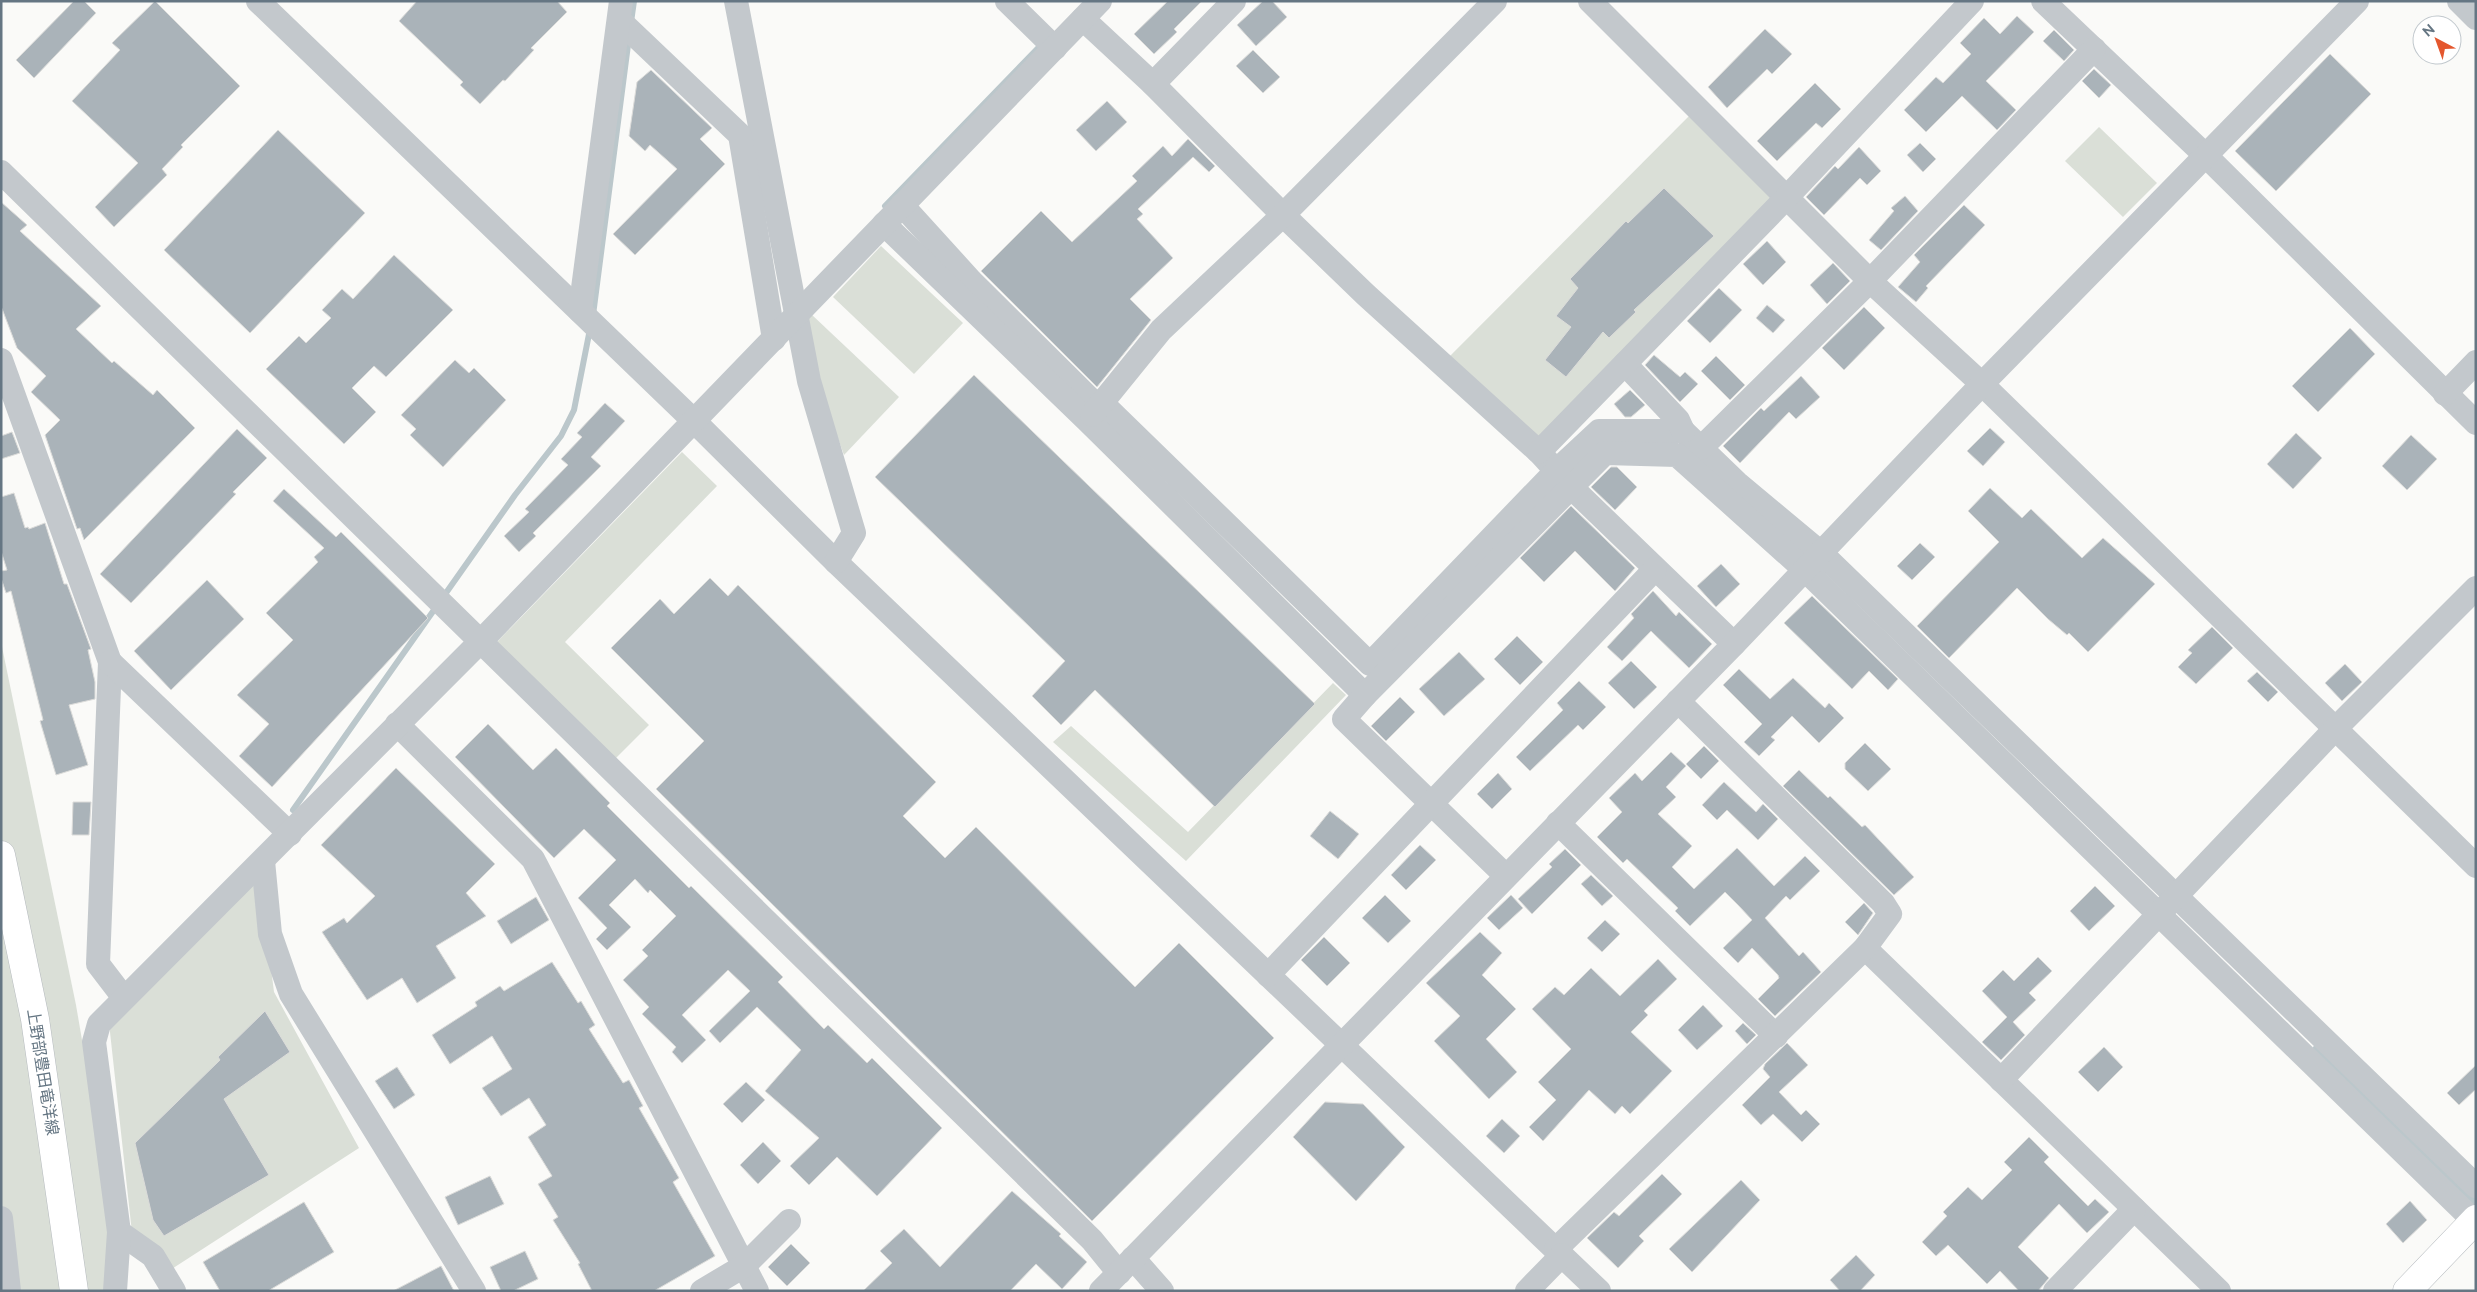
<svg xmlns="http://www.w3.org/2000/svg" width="2477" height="1292" viewBox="0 0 2477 1292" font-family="Raleway,'Noto Sans JP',sans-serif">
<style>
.green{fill:#dadfd7}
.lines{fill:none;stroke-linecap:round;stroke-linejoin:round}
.stream{stroke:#bbc7cb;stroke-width:6}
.building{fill:#aab3b9;stroke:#dcdcda}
.major-casing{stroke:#b5babe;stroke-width:29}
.minor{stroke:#c3c8cc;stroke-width:24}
.major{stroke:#fff;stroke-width:28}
.labels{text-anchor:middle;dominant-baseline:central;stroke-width:5;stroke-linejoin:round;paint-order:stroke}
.street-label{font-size:16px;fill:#657683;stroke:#fff}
</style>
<rect width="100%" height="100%" fill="#fafaf8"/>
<g class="green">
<polygon points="1697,108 1781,191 1539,452 1442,364"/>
<polygon points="2099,127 2157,183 2123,217 2065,161"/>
<polygon points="881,246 963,323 914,374 833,297"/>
<polygon points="811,314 899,397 844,455 798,328"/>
<polygon points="682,452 717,486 565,642 649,725 615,759 496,643"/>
<polygon points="1,642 76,1005 125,1291 1,1291"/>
<polygon points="1333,683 1346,695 1186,861 1053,742 1071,726 1188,832"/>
<polygon points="258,866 274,992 359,1148 164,1274 133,1242 109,1023"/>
</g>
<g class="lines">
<g class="stream">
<polyline points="631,22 634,1"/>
<polyline points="890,211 885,206 1041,45 1037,42"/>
<polyline points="593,315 629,37"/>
<polyline points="293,810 515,495 561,436 574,410 590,329"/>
<polyline points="2316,1048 2476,1203"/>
</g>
</g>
<g class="building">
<polygon points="74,1 84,1 96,13 34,78 16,60"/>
<polygon points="155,1 240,86 181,145 183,147 162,169 167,175 114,227 95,207 138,163 72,101 120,50 112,43"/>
<polygon points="417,1 557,1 567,12 531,48 534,50 505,81 503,80 480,104 460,85 463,82 399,21"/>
<polygon points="1168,1 1202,1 1174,29 1177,32 1154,54 1134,34"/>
<polygon points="1263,1 1272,1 1287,17 1256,46 1237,25"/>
<polygon points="2017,16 2034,32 1986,81 2016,110 1997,130 1962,96 1926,132 1904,110 1936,77 1943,83 1971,54 1960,43 1984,18 2000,34"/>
<polygon points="1765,29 1792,54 1772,74 1767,69 1727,108 1708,87"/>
<polygon points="2054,30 2074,50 2064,61 2043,41"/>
<polygon points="1253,50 1280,77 1263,93 1236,66"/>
<polygon points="2330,54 2371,94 2276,191 2235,151"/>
<polygon points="2094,69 2111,85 2099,98 2082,81"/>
<polygon points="651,70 712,128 700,139 725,164 635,255 613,234 677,169 650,145 645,151 629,136 637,82"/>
<polygon points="1815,83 1841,109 1822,128 1816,123 1777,161 1757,141"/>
<polygon points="1107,101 1127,122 1096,151 1076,130"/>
<polygon points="278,130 365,213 250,333 164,250"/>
<polygon points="1188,139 1215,166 1209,172 1193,157 1138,209 1143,214 1137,219 1173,258 1130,299 1151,320 1097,387 981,271 1041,211 1072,242 1137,181 1132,176 1163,146 1172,156"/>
<polygon points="1920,143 1936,159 1923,172 1907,155"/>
<polygon points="1859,147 1881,171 1867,185 1860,178 1824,215 1806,197 1835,166 1838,169"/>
<polygon points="1664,188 1714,236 1634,310 1636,312 1609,338 1603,332 1566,377 1545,360 1571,327 1556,316 1578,288 1570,279 1626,221 1628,223"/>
<polygon points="1905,196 1918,211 1881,250 1869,240 1894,211 1891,208"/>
<polygon points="1,202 27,225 20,231 101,306 76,329 112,363 114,361 153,395 157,390 195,428 84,540 80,528 77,529 45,435 60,420 31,392 46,376 17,348 1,306"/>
<polygon points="1964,205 1985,225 1926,286 1928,288 1916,302 1898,287 1920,262 1914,255"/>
<polygon points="1767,241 1786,262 1763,285 1743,264"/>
<polygon points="394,255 453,310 386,377 374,366 352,388 376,412 344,444 266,369 299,336 306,343 331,318 322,310 342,289 353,299"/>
<polygon points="1833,263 1850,281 1827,304 1810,285"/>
<polygon points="1719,288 1742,310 1710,343 1687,321"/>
<polygon points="1767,305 1785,320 1773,333 1756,318"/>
<polygon points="1864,307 1885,328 1844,370 1822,348"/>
<polygon points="2350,328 2375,354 2318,412 2292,386"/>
<polygon points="1654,355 1680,377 1685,372 1698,384 1680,402 1645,365"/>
<polygon points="1716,356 1745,385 1730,400 1701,371"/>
<polygon points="455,360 469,373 474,368 506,400 443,467 410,435 416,429 401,415"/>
<polygon points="974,375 1315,704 1215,807 1095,690 1061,725 1032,696 1065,661 875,477"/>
<polygon points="1801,376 1820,397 1796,419 1789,412 1740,463 1723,446 1761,408 1764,411"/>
<polygon points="1630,390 1645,405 1631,417 1625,417 1614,404"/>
<polygon points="605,403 625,421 591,457 601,466 533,533 536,536 519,552 504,536 529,512 525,509 568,465 561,459 582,437 577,433"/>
<polygon points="1990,428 2005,442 1983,466 1967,451"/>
<polygon points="237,429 267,458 233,492 236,494 131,603 100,574"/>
<polygon points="12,432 20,453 1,459 1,436"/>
<polygon points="2296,433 2322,458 2293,489 2267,464"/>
<polygon points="2411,435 2437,459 2407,490 2382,466"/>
<polygon points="1611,467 1617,467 1637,487 1615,510 1591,487"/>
<polygon points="1990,488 2022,518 2031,509 2082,558 2103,538 2155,584 2088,652 2069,633 2067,635 2048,619 2017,588 1949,658 1917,626 1999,542 1968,511"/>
<polygon points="284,489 336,537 341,532 428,618 272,787 239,756 269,724 237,695 293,640 266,613 318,562 314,557 324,548 273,501"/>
<polygon points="14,493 25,528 28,527 29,529 45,523 64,584 67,584 91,649 88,650 95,682 95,699 69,705 88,765 56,775 40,721 43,720 11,591 6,593 1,578 1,571 7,570 1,551 1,497"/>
<polygon points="1571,506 1635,568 1615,591 1575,551 1544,582 1520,558"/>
<polygon points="1920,543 1935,557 1912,580 1897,566"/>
<polygon points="1721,564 1740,584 1716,607 1697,586"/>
<polygon points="710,578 728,596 738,585 936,782 903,816 945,858 976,827 1135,987 1179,943 1274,1038 1092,1221 656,789 704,741 611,648 660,599 674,614"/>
<polygon points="207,580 244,619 171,690 134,651"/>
<polygon points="1653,591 1676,616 1679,612 1712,644 1689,668 1651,631 1622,661 1607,647 1634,618 1631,614"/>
<polygon points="1812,596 1898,679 1888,690 1869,671 1852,689 1784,623"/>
<polygon points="2212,627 2233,648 2196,684 2178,667 2192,653 2188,650"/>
<polygon points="1517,636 1543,662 1520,685 1494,659"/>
<polygon points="1459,652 1485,679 1444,716 1419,689"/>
<polygon points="1631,661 1657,687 1634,709 1608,683"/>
<polygon points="2345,664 2362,682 2342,701 2325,683"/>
<polygon points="1739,669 1770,699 1793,678 1825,708 1829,703 1844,718 1819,743 1792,716 1771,737 1775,740 1759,756 1744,742 1762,724 1723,685"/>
<polygon points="2257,672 2278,692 2268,702 2247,681"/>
<polygon points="1579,681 1606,707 1583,730 1578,725 1530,771 1516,757 1563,710 1557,703"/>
<polygon points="1400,697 1415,712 1386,741 1371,726"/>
<polygon points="488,724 533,770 556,748 610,803 607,806 689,888 691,886 783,977 778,982 824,1029 828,1025 867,1063 872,1058 942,1128 877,1196 837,1157 809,1185 790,1166 819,1138 765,1091 801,1050 757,1007 720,1043 709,1031 750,991 728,970 682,1015 706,1040 682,1063 672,1052 676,1047 642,1014 649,1007 623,980 648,956 642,950 676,916 650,890 648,893 635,879 609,905 631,927 607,950 596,939 607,928 578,898 616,860 584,829 554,858 455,757"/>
<polygon points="1865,743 1891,769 1868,791 1845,769 1845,763"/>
<polygon points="1704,746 1719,761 1701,779 1686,764"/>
<polygon points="1671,752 1686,766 1666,787 1676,797 1658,814 1692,846 1672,867 1694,889 1737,848 1774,886 1805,856 1820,871 1790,900 1786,896 1765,918 1799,956 1803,952 1821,972 1775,1016 1758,999 1779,978 1778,975 1752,948 1738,963 1723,948 1752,920 1739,906 1725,892 1690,926 1675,911 1678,908 1627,859 1623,863 1597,837 1622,812 1609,798 1635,773 1642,781"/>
<polygon points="396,768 495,864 466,893 486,916 436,946 456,978 417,1003 402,978 367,1000 322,932 344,918 347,923 375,896 321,845"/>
<polygon points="1799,770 1828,798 1830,796 1862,827 1865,825 1914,877 1894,895 1783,786"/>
<polygon points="1498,773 1512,789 1492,809 1477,794"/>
<polygon points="1724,782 1756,812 1763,804 1778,819 1758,840 1727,810 1717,820 1702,805"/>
<polygon points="73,802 91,802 89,835 72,835"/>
<polygon points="1330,811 1359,834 1338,859 1310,836"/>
<polygon points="1420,845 1436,860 1406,890 1391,875"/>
<polygon points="1565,849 1581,865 1532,914 1518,899 1552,867 1549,864"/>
<polygon points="1591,875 1613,896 1602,906 1581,884"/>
<polygon points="2095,886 2115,906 2089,931 2070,911"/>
<polygon points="1385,895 1411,921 1388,943 1362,918"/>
<polygon points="1511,895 1523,908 1499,930 1487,918"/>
<polygon points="536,897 549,920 511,944 497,921"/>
<polygon points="1864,903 1873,913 1858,935 1845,922"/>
<polygon points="1605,920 1620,934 1602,952 1587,938"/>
<polygon points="1480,932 1502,953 1482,975 1516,1009 1486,1039 1517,1072 1489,1099 1434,1041 1460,1016 1426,983"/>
<polygon points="1324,937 1350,963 1327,986 1301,960"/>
<polygon points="2038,957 2052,971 2029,993 2036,1000 2013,1022 2025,1035 2001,1060 1982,1042 2007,1017 1982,991 2003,970 2014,981"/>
<polygon points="1658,959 1677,979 1644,1011 1648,1015 1631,1032 1672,1071 1630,1114 1622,1106 1615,1114 1589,1090 1543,1141 1529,1127 1556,1100 1538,1082 1571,1049 1532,1009 1555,987 1564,995 1591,968 1620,996"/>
<polygon points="552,962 578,1003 581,1001 595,1025 589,1029 623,1083 629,1080 643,1106 639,1108 679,1178 673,1182 715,1256 654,1291 592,1291 578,1264 580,1263 553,1220 558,1217 538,1184 552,1176 528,1137 546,1125 529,1098 501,1116 482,1088 512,1069 492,1036 450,1064 432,1035 477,1006 475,1002 500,986 504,991"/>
<polygon points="1703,1005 1723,1026 1697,1050 1678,1030"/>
<polygon points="265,1011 290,1052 224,1099 269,1175 164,1236 153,1220 135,1143 220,1060 218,1057"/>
<polygon points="1743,1023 1756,1035 1747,1044 1735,1031"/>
<polygon points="1787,1043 1808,1065 1779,1092 1801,1115 1806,1110 1820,1124 1802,1142 1773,1114 1761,1125 1742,1105 1770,1077 1763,1069 1765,1064"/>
<polygon points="2104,1047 2123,1067 2098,1092 2078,1072"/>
<polygon points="2476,1065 2476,1089 2459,1105 2447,1093"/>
<polygon points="397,1067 415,1095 394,1109 375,1081"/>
<polygon points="746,1082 765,1100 742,1123 723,1104"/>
<polygon points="1325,1102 1363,1104 1405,1147 1356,1201 1293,1137"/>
<polygon points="1502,1119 1520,1136 1504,1153 1486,1136"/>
<polygon points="2029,1137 2049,1157 2044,1162 2088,1206 2095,1199 2109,1212 2087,1233 2059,1204 2018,1247 2049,1278 2038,1291 2019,1291 2000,1271 1987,1284 1948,1245 1936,1256 1922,1242 1947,1216 1943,1212 1968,1187 1982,1200 2012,1170 2004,1162"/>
<polygon points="763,1142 781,1161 758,1184 740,1165"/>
<polygon points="1662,1174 1682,1194 1639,1236 1644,1241 1618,1268 1587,1238 1614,1212 1619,1216"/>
<polygon points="490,1176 504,1204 458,1225 445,1197"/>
<polygon points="1741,1180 1760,1200 1692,1272 1669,1249"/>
<polygon points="1012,1191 1061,1234 1059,1236 1087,1262 1062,1289 1036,1264 1010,1291 863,1291 892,1263 880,1251 904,1229 940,1267"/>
<polygon points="2410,1201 2427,1220 2403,1243 2386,1224"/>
<polygon points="304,1202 334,1252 268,1291 220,1291 203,1262"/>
<polygon points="791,1244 810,1263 787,1286 768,1267"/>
<polygon points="525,1251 538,1279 513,1291 501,1291 490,1267"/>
<polygon points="1856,1255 1875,1275 1860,1291 1840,1291 1830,1280"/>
<polygon points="441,1266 454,1291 393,1291"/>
</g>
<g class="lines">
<g class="major-casing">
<g id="major">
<polyline points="1,855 35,1019 74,1291"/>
<polyline points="2407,1291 2476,1219"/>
</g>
</g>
<g class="minor">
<polyline points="258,1 693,420 836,562 1599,1291"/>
<polyline points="736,1 809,381 854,533 836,562"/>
<polyline points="1007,1 1055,48"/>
<polyline points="1590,1 1870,281 1982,384 2476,866"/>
<polyline points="2043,1 2205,155 2476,423"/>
<polyline points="2459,1 2476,18"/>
<polyline points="1083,19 1153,84 1283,215 1366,295 1539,452 1571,487 1734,644"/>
<polyline points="619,20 740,135 774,339"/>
<polyline points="1153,84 1234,1"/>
<polyline points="1,172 1092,1240 1119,1273"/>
<polyline points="902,205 971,281 1091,400 1102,403 1370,664 1556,471 1599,431 1683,431 1737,483 1821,553 2476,1186"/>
<polyline points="884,224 1087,420 1365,695"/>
<polyline points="580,311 621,1"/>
<polyline points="1,360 110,662 98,964 124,998"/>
<polyline points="1625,364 1678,420 1683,431"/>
<polyline points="2445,394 2476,362"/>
<polyline points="1092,415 1161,330 1283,215 1495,1"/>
<polyline points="1701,448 1870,281 2094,49"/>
<polyline points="1539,452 1787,197 1972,1"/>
<polyline points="110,662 290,834"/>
<polyline points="397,724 533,859 757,1291"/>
<polyline points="1558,823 1776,1036"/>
<polyline points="263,861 270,934 291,994 474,1291"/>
<polyline points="1506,876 1344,719 1365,695 1605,453 1677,455 1805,570 2474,1221"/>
<polyline points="1865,948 2219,1291"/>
<polyline points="1268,975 1655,569"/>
<polyline points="2001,1080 2335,729 2476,588"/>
<polyline points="1,1218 9,1291"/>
<polyline points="119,1232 153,1256 174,1291"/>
<polyline points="1556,1249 1865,948 1890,914 1883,903 1678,701"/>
<polyline points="1133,1258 1162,1291"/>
<polyline points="115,1291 119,1232 94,1042 99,1024 480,642 1100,1"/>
<polyline points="702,1291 744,1266 789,1221"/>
<polyline points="1101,1291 1734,644 1982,384 2357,1"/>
<polyline points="1527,1291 1562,1255"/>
<polyline points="2055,1291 2134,1209"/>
</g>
<use href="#major" class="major"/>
</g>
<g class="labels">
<g class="street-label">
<text transform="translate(43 1072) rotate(81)">上野部豊田竜洋線</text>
</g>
</g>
<rect width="2477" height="1292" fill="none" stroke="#657683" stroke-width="5"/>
<g transform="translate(2437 40) rotate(319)"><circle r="24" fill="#ffffff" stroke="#c1c8cd"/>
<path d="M0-4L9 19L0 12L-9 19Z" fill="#e4572e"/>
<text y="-8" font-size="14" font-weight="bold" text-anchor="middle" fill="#657683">N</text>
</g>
</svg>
